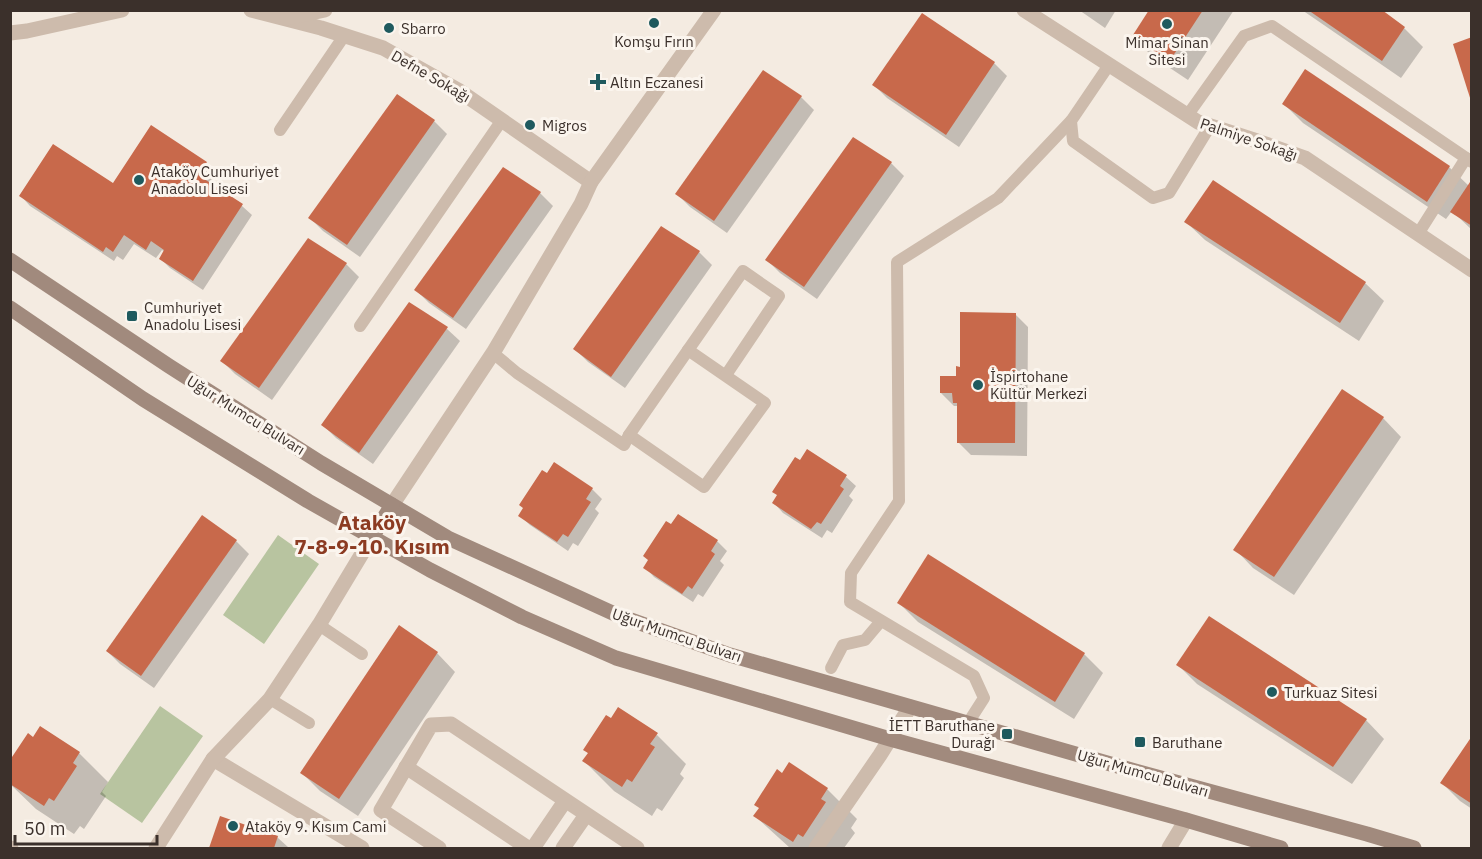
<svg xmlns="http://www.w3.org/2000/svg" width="1482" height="859" viewBox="0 0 1482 859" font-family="'IBM Plex Sans',sans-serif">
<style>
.green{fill:#b8c4a0}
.shadow{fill:#0003}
.building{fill:#c8694b}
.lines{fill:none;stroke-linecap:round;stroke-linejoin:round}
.lane{stroke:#cdbbac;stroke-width:12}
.street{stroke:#cdbbac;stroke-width:15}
.secondary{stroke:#a18a7d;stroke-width:15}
.poi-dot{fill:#1f5a5e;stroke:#fbf5ee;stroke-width:2}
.labels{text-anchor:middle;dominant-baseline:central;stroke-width:6;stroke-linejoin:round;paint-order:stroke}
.poi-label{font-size:15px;fill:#3b302b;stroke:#fbf5ee;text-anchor:start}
.street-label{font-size:15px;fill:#3b302b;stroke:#fbf5ee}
.district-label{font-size:21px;font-weight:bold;fill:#8c3b22;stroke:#fbf5ee}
</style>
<rect width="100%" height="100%" fill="#f4ebe1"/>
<g class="green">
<polygon points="278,535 319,564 264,644 223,615"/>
<polygon points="160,706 203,736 142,823 100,794"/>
</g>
<g class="shadow">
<polygon points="1079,10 1116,10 1105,28"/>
<polygon points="1151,10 1234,10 1188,80 1152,56 1133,37"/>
<polygon points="1302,10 1379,10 1404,28 1423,47 1401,78"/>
<polygon points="994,63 1007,76 959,147 887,98 874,85"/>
<polygon points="1306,71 1449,167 1469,186 1472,182 1472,230 1452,211 1446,219 1303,123 1284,104"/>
<polygon points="397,96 434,121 447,134 360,257 323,231 310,218"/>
<polygon points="801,97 814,110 727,233 690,207 677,194"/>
<polygon points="152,127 206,163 216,172 209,184 242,206 252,215 203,290 170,268 161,259 165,252 162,250 156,258 134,244 123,260 117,256 114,261 30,206 21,196 113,185"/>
<polygon points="854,139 891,163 904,176 817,299 780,273 767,260"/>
<polygon points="503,169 540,193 553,206 466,329 429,303 416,290"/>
<polygon points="1186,222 1365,283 1384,301 1359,341 1205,240"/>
<polygon points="661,228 699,252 712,265 625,388 588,362 575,349"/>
<polygon points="346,264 359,277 272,400 235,374 222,361"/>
<polygon points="409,304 447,329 460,341 373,464 336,438 323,425"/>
<polygon points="1015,314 1028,327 1027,456 971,455 958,442 957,406 954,406 941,393 957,377 962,368"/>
<polygon points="1383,418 1401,437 1294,595 1253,568 1235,549"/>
<polygon points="846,477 856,486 849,496 853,500 832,533 827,530 822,538 783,513 774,503"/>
<polygon points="592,489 602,499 595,509 599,513 578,546 573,543 568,551 530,525 520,516 525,509"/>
<polygon points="236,541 249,554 154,688 120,664 107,651"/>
<polygon points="717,541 727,551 720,561 724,565 703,597 698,594 693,602 654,577 645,567"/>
<polygon points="928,556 1084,654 1103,673 1074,719 918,622 899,603"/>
<polygon points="437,653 455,672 358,816 320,791 302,773"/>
<polygon points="1178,665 1366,720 1384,739 1352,784 1197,684"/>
<polygon points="657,735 686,764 680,774 684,778 662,811 657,808 652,816 614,791 584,761 589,754 585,750"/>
<polygon points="1472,739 1472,809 1460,801 1442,783"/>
<polygon points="79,753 108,782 102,792 106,796 84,829 80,826 74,834 36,809 10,784"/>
<polygon points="789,764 827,789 857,819 851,828 855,833 844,848 790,848 755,816"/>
<polygon points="221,817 277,837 289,848 210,848"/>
</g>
<g class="building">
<polygon points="1149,10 1203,10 1169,62 1131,38"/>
<polygon points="1308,10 1382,10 1405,27 1382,61"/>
<polygon points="922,13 995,62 946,135 872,85"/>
<polygon points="1472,37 1472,100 1471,101 1453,44"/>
<polygon points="1305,69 1450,166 1427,202 1282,104"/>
<polygon points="763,70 802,96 714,221 675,194"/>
<polygon points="397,94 435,120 347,245 308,218"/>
<polygon points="151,125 207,162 198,175 243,204 193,281 159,259 164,250 151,241 146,250 124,235 113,252 106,247 103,252 19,196 53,144 113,183"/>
<polygon points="853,137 892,162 804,287 765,260"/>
<polygon points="503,167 541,192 453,318 414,290"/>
<polygon points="1472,179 1472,226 1450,212"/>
<polygon points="1213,180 1366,282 1340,323 1184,222"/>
<polygon points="661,226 700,251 611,377 573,349"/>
<polygon points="308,238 347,263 259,388 220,361"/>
<polygon points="409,302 448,327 359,453 321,425"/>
<polygon points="960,312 1016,313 1015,443 957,443 957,403 953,403 952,393 940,393 940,376 956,376 956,366 960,367"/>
<polygon points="1342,389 1384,417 1274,577 1233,550"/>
<polygon points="807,449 847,475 840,486 844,489 821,524 817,522 811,529 772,503 777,495 772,492 795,457 800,460"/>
<polygon points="554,462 593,488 586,499 591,502 568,537 563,534 557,542 518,516 523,508 519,505 542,470 547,473"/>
<polygon points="678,514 718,540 711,551 715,554 692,589 688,586 682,594 643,568 648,560 643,556 666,521 671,524"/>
<polygon points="202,515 237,540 141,676 106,651"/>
<polygon points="928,554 1085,653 1055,702 897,603"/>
<polygon points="1209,616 1367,719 1333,767 1176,665"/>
<polygon points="399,625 438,652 339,799 300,773"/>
<polygon points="618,707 658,733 650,744 655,747 632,782 627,779 622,787 582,761 588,753 583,750 606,715 611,718"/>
<polygon points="40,726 80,752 73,763 77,766 54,801 49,798 44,806 10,784 10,760 28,733 33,737"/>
<polygon points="1472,736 1472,804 1440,783"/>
<polygon points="789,762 828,788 821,799 826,802 803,837 798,834 793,842 753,816 759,808 754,805 777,769 782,773"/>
<polygon points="220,816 278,836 274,848 209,848"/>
</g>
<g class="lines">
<g class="lane">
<polyline points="1109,65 1071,121 1073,141 1153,198 1169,193 1210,126"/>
<polyline points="1187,116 1244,36 1272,26 1472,162"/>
<polyline points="280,130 344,36"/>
<polyline points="1418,234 1466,158"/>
<polyline points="360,326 502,120"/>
<polyline points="493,353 517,373 624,445 629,435 704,487 765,403 688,350"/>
<polyline points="629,435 743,271 779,296 726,375"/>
<polyline points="319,625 362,654"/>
<polyline points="831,668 843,645 865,640 881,621"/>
<polyline points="270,699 309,723"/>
<polyline points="968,723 984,698 974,676 850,602 851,573 899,501 897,262 998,198 1071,121"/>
</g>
<g class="street">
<polyline points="251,10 321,28 383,48 458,90 591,182"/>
<polyline points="1024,10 1198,122 1257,141 1305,158 1472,270"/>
<polyline points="287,18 325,10"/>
<polyline points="10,33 27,31 122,10"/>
<polyline points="392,505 493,353 581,204 591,182 714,10"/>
<polyline points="213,759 362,848"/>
<polyline points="406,767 528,848"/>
<polyline points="10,848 11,848"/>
<polyline points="156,848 213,759 270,699 319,625 372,537"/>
<polyline points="439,848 381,810 431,725 451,724 637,848"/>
<polyline points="533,848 565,801"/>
<polyline points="563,848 586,815"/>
<polyline points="816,848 880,755 910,707"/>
<polyline points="1169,848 1186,820"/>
</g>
<g class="secondary">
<polyline points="10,260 169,366 321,463 448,538 617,615 730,655 1135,771 1367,834 1414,848"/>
<polyline points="10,308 143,399 308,501 430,570 522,617 616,658 890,739 1186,820 1281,848"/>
<polyline points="372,537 392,505"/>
</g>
</g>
<g class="poi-dot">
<circle cx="654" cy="23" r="6"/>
<circle cx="1167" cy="24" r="6"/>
<circle cx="389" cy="28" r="6"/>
<path d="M595 73h6v6h6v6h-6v6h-6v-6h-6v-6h6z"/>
<circle cx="530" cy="125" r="6"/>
<circle cx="139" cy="180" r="6"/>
<rect x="126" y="310" width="12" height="12" rx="3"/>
<circle cx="978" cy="385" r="6"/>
<circle cx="1272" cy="692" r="6"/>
<rect x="1001" y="728" width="12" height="12" rx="3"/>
<rect x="1134" y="736" width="12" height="12" rx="3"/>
<circle cx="233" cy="826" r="6"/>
</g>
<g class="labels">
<g class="poi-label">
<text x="401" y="28">Sbarro</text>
<text x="654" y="41" text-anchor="middle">Komşu Fırın</text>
<text x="1167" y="42" text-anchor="middle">Mimar Sinan<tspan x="1167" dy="17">Sitesi</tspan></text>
<text x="610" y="82">Altın Eczanesi</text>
<text x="542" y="125">Migros</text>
<text x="151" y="171">Ataköy Cumhuriyet<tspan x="151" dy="17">Anadolu Lisesi</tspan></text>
<text x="144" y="307">Cumhuriyet<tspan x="144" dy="17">Anadolu Lisesi</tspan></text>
<text x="990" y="376">İspirtohane<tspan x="990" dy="17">Kültür Merkezi</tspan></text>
<text x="1284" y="692">Turkuaz Sitesi</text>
<text x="995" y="725" text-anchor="end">İETT Baruthane<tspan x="995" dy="17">Durağı</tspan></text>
<text x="1152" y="742">Baruthane</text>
<text x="245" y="826">Ataköy 9. Kısım Cami</text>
</g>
<g class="street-label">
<text transform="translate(431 76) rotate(30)">Defne Sokağı</text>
<text transform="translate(1249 139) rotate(19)">Palmiye Sokağı</text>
<text transform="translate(246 415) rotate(32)">Uğur Mumcu Bulvarı</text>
<text transform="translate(677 635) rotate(19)">Uğur Mumcu Bulvarı</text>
<text transform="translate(1143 773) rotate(16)">Uğur Mumcu Bulvarı</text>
</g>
<g class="district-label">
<text x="372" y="522">Ataköy<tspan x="372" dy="24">7-8-9-10. Kısım</tspan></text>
</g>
</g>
<rect width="1482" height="859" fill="none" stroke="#3b302b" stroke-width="24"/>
<path d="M15 835v9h142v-9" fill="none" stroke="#3b302b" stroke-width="3"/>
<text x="24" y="835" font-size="18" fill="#3b302b" stroke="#fbf5ee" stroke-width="4.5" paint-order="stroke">50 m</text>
</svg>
